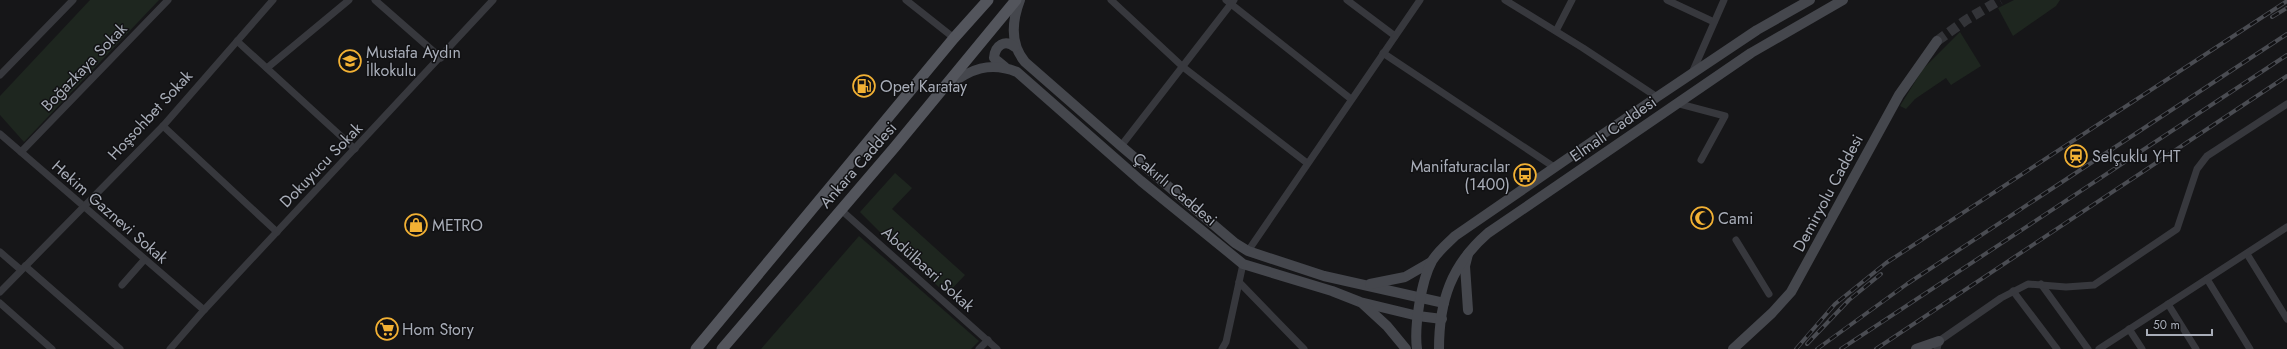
<svg xmlns="http://www.w3.org/2000/svg" width="2287" height="349" viewBox="0 0 2287 349" font-family="Jost,sans-serif">
<style>
.green{fill:#1e261f}
.lines{fill:none;stroke-linecap:round;stroke-linejoin:round}
.secondary-tunnel{stroke:#333438;stroke-width:10;stroke-dasharray:10 5;stroke-linecap:butt}
.street{stroke:#37383d;stroke-width:7}
.secondary{stroke:#45474d;stroke-width:10}
.primary{stroke:#53555c;stroke-width:11}
.rail-casing{stroke:#4a4c52;stroke-width:4}
.rail{stroke:#111113;stroke-width:2.5;stroke-dasharray:8;stroke-linecap:butt}
.labels{text-anchor:middle;dominant-baseline:central;stroke-width:3;stroke-linejoin:round;paint-order:stroke}
.poi-label{font-size:16px;fill:#a8adb8;stroke:#111113;text-anchor:start}
.street-label{font-size:16px;fill:#a8adb8;stroke:#111113}
</style>
<rect width="100%" height="100%" fill="#161618"/>
<g class="green">
<polygon points="90,0 159,0 24,142 0,115 0,96"/>
<polygon points="2014,0 2060,0 2056,6 2013,36 1998,8"/>
<polygon points="1960,32 1981,66 1951,85 1946,78 1915,99 1906,109 1900,106 1923,69"/>
<polygon points="895,173 912,188 892,209 965,275 947,294 910,262 860,212"/>
<polygon points="859,236 979,341 971,349 761,349"/>
</g>
<g class="lines">
<polyline class="secondary-tunnel" points="1937,41 1966,20 2000,0"/>
<g class="street">
<polyline points="375,0 441,58"/>
<polyline points="906,0 954,38"/>
<polyline points="1111,0 1183,67 1307,163"/>
<polyline points="1226,0 1351,99"/>
<polyline points="1347,0 1395,36"/>
<polyline points="1505,0 1583,48 1657,97"/>
<polyline points="1667,0 1714,22"/>
<polyline points="1556,31 1572,0"/>
<polyline points="237,41 355,149"/>
<polyline points="1383,53 1554,167"/>
<polyline points="267,68 349,0"/>
<polyline points="1692,73 1724,0"/>
<polyline points="0,75 73,0"/>
<polyline points="1676,103 1725,116 1701,160"/>
<polyline points="163,126 277,232"/>
<polyline points="0,134 204,310"/>
<polyline points="1121,146 1234,0"/>
<polyline points="21,152 168,0"/>
<polyline points="840,209 997,349"/>
<polyline points="1736,240 1769,294"/>
<polyline points="1248,251 1420,0"/>
<polyline points="0,252 21,270"/>
<polyline points="2247,254 2287,319"/>
<polyline points="25,266 120,349"/>
<polyline points="2207,279 2250,349"/>
<polyline points="1239,282 1304,349"/>
<polyline points="2041,284 2088,349"/>
<polyline points="122,285 144,260"/>
<polyline points="2013,291 2057,349"/>
<polyline points="0,292 163,126 273,0"/>
<polyline points="0,303 52,349"/>
<polyline points="2168,304 2196,349"/>
<polyline points="2129,329 2142,349"/>
<polyline points="170,349 204,310 493,0"/>
<polyline points="979,349 988,340"/>
<polyline points="1222,349 1226,342 1243,264"/>
<polyline points="1937,349 1939,341 2001,298 2028,284 2066,287 2094,285 2177,229 2197,169 2207,156 2287,104"/>
<polyline points="2099,349 2287,227"/>
</g>
<g class="secondary">
<path d="M1020,0C1012,21 1010,44 1025,62L1121,146L1235,243L1248,251L1324,276L1444,303"/>
<path d="M1005,67L994,58C995,45 1005,39 1015,47"/>
<path d="M948,86C970,69 990,61 1017,72L1141,181L1243,264L1332,291L1360,302L1418,316L1442,319"/>
<polyline points="1468,254 1465,266 1468,310"/>
<polyline points="1370,284 1405,277 1431,262"/>
<polyline points="1362,303 1387,326 1406,349"/>
<path d="M1417,349C1414,327 1421,281 1432,261C1438,251 1447,244 1455,236L1657,97L1757,30L1810,0"/>
<path d="M1439,349C1439,301 1451,265 1488,233L1751,53L1843,0"/>
<polyline points="1733,349 1772,313 1791,292 1899,95 1937,41"/>
<polyline points="1916,349 1939,341"/>
</g>
<g class="primary">
<polyline points="696,349 954,38 988,0"/>
<polyline points="722,349 894,148 1016,0"/>
</g>
<g class="rail-casing">
<g id="rail">
<polyline points="2272,17 2287,8"/>
<polyline points="1807,344 1849,300 1881,274"/>
<polyline points="1796,349 1835,304 1886,263 2287,1"/>
<polyline points="1817,349 1907,284 2287,34"/>
<polyline points="1841,349 2287,55"/>
<polyline points="1876,349 2287,76"/>
</g>
</g>
<use href="#rail" class="rail"/>
</g>
<defs>
<g id="school-ring" transform="scale(1.15)"><circle r="9.5" fill="#111113" stroke="#f2b134" stroke-width="1.5"/><path d="M0-5L7-2L0 1L-7-2ZM-4 1L0 2.5L4 1V4Q0 6-4 4Z" fill="#f2b134"/></g>
<g id="fuel-ring" transform="scale(1.15)"><circle r="9.5" fill="#111113" stroke="#f2b134" stroke-width="1.5"/><path d="M-5.5-6h7V0h2V4h1.3V-2.5L3-4.5l.8-.8L6-3V5H2.5V1h-1V6h-7ZM-4.2-4.7v3.2H.2V-4.7Z" fill="#f2b134"/></g>
<g id="station-ring" transform="scale(1.15)"><circle r="9.5" fill="#111113" stroke="#f2b134" stroke-width="1.5"/><path d="M-3-6H3Q5-6 5-4V2Q5 4 3 4L4.5 6H3L1.5 4h-3L-3 6H-4.5L-3 4Q-5 4-5 2V-4Q-5-6-3-6ZM-3.5-4v3h7v-3ZM-3.5 1v1.5H-2V1ZM2 1v1.5H3.5V1Z" fill="#f2b134"/></g>
<g id="bus-ring" transform="scale(1.15)"><circle r="9.5" fill="#111113" stroke="#f2b134" stroke-width="1.5"/><path d="M-5-6H5V4H4V6H2V4H-2V6H-4V4H-5ZM-3.5-4V0h7V-4ZM-3.5 1.2v1.5H-2V1.2ZM2 1.2v1.5H3.5V1.2Z" fill="#f2b134"/></g>
<g id="mosque-ring" transform="scale(1.15)"><circle r="9.5" fill="#111113" stroke="#f2b134" stroke-width="1.5"/><path d="M3.5-4.9A6 6 0 1 0 3.5 4.9A5 5 0 1 1 3.5-4.9Z" fill="#f2b134"/></g>
<g id="shop-ring" transform="scale(1.15)"><circle r="9.5" fill="#111113" stroke="#f2b134" stroke-width="1.5"/><path d="M-5-2.5h2.3a2.7 3.5 0 0 1 5.4 0H5L5.5 6h-11ZM-1.5-2.5h3a1.5 2.3 0 0 0-3 0Z" fill="#f2b134"/></g>
<g id="supermarket-ring" transform="scale(1.15)"><circle r="9.5" fill="#111113" stroke="#f2b134" stroke-width="1.5"/><path d="M-6-5.5h2.5l.6 2H6L4.5 2H-2.5L-4.4-4H-6ZM-1.5 3.2a1.3 1.3 0 1 0 .1 0ZM3 3.2a1.3 1.3 0 1 0 .1 0Z" fill="#f2b134"/></g>
</defs>
<g fill-rule="evenodd">
<use href="#school-ring" x="350" y="61"/>
<use href="#fuel-ring" x="864" y="86"/>
<use href="#station-ring" x="2076" y="156"/>
<use href="#bus-ring" x="1525" y="175"/>
<use href="#mosque-ring" x="1702" y="218"/>
<use href="#shop-ring" x="416" y="225"/>
<use href="#supermarket-ring" x="387" y="329"/>
</g>
<g class="labels">
<g class="poi-label">
<text x="366" y="52">Mustafa Aydın<tspan x="366" dy="18">İlkokulu</tspan></text>
<text x="880" y="86">Opet Karatay</text>
<text x="2092" y="156">Selçuklu YHT</text>
<text x="1510" y="166" text-anchor="end">Manifaturacılar<tspan x="1510" dy="18">(1400)</tspan></text>
<text x="1718" y="218">Cami</text>
<text x="432" y="225">METRO</text>
<text x="402" y="329">Hom Story</text>
</g>
<g class="street-label">
<text transform="translate(84 67) rotate(-46)">Boğazkaya Sokak</text>
<text transform="translate(150 115) rotate(-47)">Hoşsohbet Sokak</text>
<text transform="translate(1613 129) rotate(-35)">Elmalı Caddesi</text>
<text transform="translate(321 165) rotate(-46)">Dokuyucu Sokak</text>
<text transform="translate(858 165) rotate(-49)">Ankara Caddesi</text>
<text transform="translate(1175 189) rotate(40)">Çakırlı Caddesi</text>
<text transform="translate(1828 193) rotate(-62)">Demiryolu Caddesi</text>
<text transform="translate(110 212) rotate(41)">Hekim Gaznevi Sokak</text>
<text transform="translate(928 269) rotate(42)">Abdülbasri Sokak</text>
</g>
</g>
<path d="M2147 329v6h65v-6" fill="none" stroke="#a8adb8" stroke-width="2"/>
<text x="2153" y="329" font-size="12" fill="#a8adb8" stroke="#111113" stroke-width="3" paint-order="stroke">50 m</text>
</svg>
